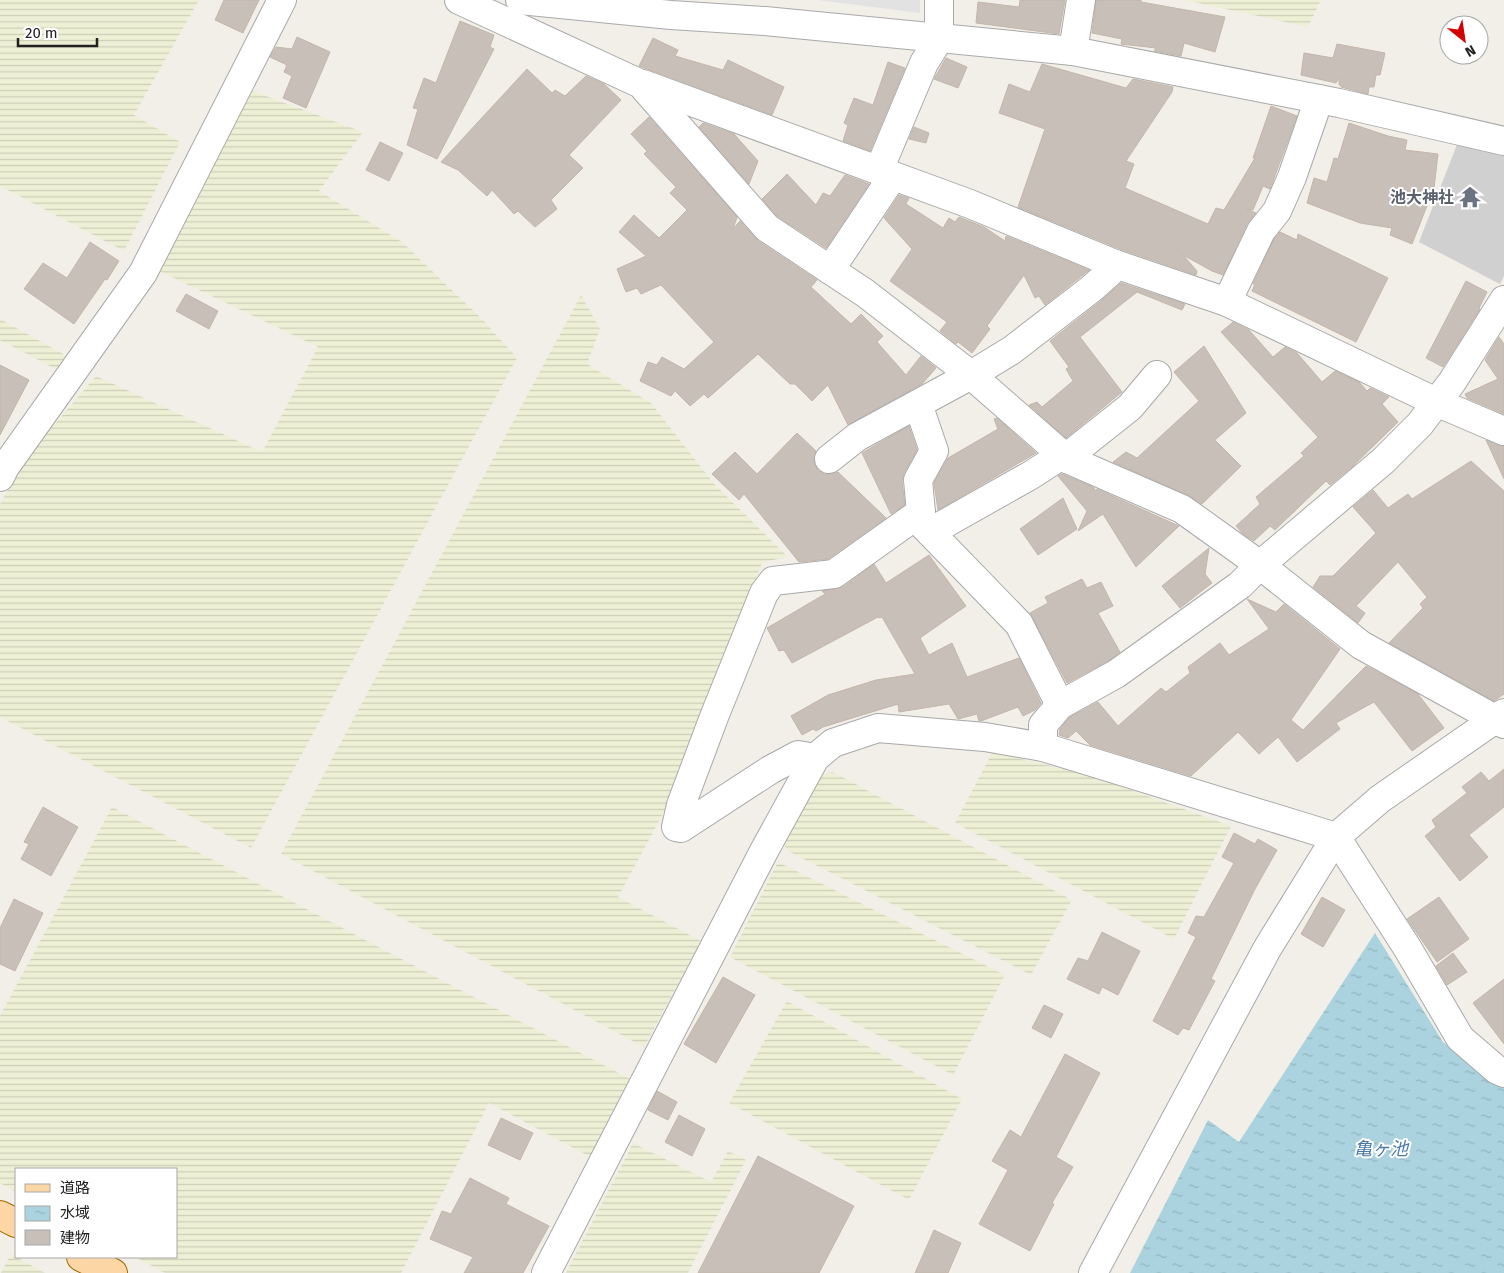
<svg xmlns="http://www.w3.org/2000/svg" width="1504" height="1273" viewBox="0 0 1504 1273" font-family="'Fira Sans','Noto Sans JP',sans-serif">
<style>
.religious{fill:#d0d0d0}
.farmland{fill:url(#farmland-rules)}
.parking{fill:#e2e2e2}
.water{fill:url(#water-ripples)}
.building{fill:#c7bfb8;stroke:#c4b6ab}
.lines{fill:none;stroke-linecap:round;stroke-linejoin:round}
.minor-casing{stroke:#a9a9a9;stroke-width:30}
.major-casing{stroke:#a06b00;stroke-width:30}
.minor{stroke:#fff;stroke-width:28}
.major{stroke:#fcd6a4;stroke-width:28}
.labels{text-anchor:middle;dominant-baseline:central;stroke-width:4;stroke-linejoin:round;paint-order:stroke}
.worship-label{font-size:16px;font-weight:bold;fill:#5b616d;stroke:#fff;text-anchor:end}
.water-label{font-size:18px;font-style:italic;fill:#4a7aab;stroke:#fff}
</style>
<defs>
<pattern id="farmland-rules" width="6" height="5" patternUnits="userSpaceOnUse" patternTransform="scale(1.25)"><rect width="6" height="5" fill="#eef0d5"/><path d="M0 2.5h6" fill="none" stroke="#ccceb7"/></pattern>
<pattern id="water-ripples" width="26" height="14" patternUnits="userSpaceOnUse" patternTransform="scale(1.25)"><rect width="26" height="14" fill="#aad3df"/><path d="M2 4q2-2 4 0t4 0M15 11q2-2 4 0t4 0" fill="none" stroke="#92b5bf"/></pattern>
</defs>
<rect width="100%" height="100%" fill="#f2efe9"/>
<polygon class="religious" points="1458,142 1504,152 1504,276 1500,284 1419,242"/>
<g class="farmland">
<polygon points="0,0 199,0 134,115 180,142 124,251 0,186"/>
<polygon points="1185,0 1321,0 1308,27"/>
<polygon points="250,90 363,132 319,191 402,242 483,320 517,358 251,848 0,717 0,504 24,460 96,376 262,452 318,347 155,269"/>
<polygon points="581,295 600,329 587,364 651,403 715,485 788,557 762,562 719,685 665,810 618,897 701,941 644,1047 281,854"/>
<polygon points="0,319 67,356 56,369 0,340"/>
<polygon points="992,753 1004,755 1089,775 1231,826 1174,939 955,823"/>
<polygon points="833,772 1072,900 1031,975 788,851 782,842 819,774"/>
<polygon points="112,807 634,1081 596,1160 489,1103 401,1273 165,1273 135,1257 176,1257 176,1169 16,1169 16,1192 0,1183 0,1016"/>
<polygon points="778,862 1005,975 953,1075 730,957"/>
<polygon points="787,1001 962,1099 909,1200 729,1103"/>
<polygon points="633,1143 711,1182 728,1151 746,1160 688,1273 566,1273"/>
<polygon points="11,1254 16,1257 45,1273 1,1273"/>
</g>
<polygon class="parking" points="818,0 920,0 920,13"/>
<polygon class="water" points="1375,933 1443,1042 1504,1086 1504,1273 1130,1273 1208,1120 1239,1142"/>
<g class="building">
<polygon points="224,0 259,0 243,33 215,20"/>
<polygon points="1020,0 1065,0 1059,34 976,23 978,2 1019,7"/>
<polygon points="1096,0 1141,0 1141,2 1225,17 1215,52 1184,43 1181,56 1154,51 1156,48 1121,44 1122,39 1092,33"/>
<polygon points="460,21 494,35 490,47 494,49 437,159 407,145 418,109 413,108 424,78 436,83"/>
<polygon points="297,37 330,52 306,108 283,98 292,76 284,72 287,65 270,57 276,47 292,49"/>
<polygon points="653,38 678,50 675,56 723,70 728,60 784,87 772,115 639,66"/>
<polygon points="1337,44 1385,53 1380,75 1376,75 1374,87 1369,87 1368,94 1341,87 1341,85 1339,85 1339,78 1336,83 1301,75 1304,53 1333,58"/>
<polygon points="946,58 967,67 958,88 934,79"/>
<polygon points="888,62 905,68 870,151 843,141 848,125 844,123 854,98 873,105"/>
<polygon points="1042,64 1126,88 1133,79 1173,87 1172,92 1126,161 1134,164 1125,188 1208,224 1216,208 1224,210 1255,158 1253,158 1271,106 1297,116 1270,189 1263,186 1253,210 1247,209 1256,213 1247,224 1223,275 1212,271 1183,255 1197,271 1196,275 1120,249 1018,207 1045,129 999,113 1009,84 1030,92"/>
<polygon points="527,69 552,93 555,90 565,96 586,76 604,84 621,100 569,155 583,168 551,200 557,209 535,227 518,211 514,214 492,190 487,196 458,170 441,162"/>
<polygon points="649,117 737,217 733,229 740,221 758,241 817,280 811,287 851,324 861,314 883,336 877,342 906,375 921,356 936,368 922,384 848,425 828,385 812,401 795,384 790,384 758,354 708,398 704,394 690,406 675,391 671,396 640,381 648,362 657,365 662,357 684,369 714,342 661,285 641,294 637,288 626,292 617,269 646,256 619,232 634,215 659,238 687,210 670,193 676,187 644,154 647,151 631,134"/>
<polygon points="703,123 734,134 758,161 749,184 699,127"/>
<polygon points="1349,123 1388,136 1407,140 1405,150 1438,154 1434,188 1412,244 1390,235 1392,228 1360,223 1307,203 1314,178 1327,182 1334,158 1338,159"/>
<polygon points="914,127 929,133 926,143 909,139"/>
<polygon points="380,142 403,153 389,181 366,170"/>
<polygon points="787,174 816,205 823,193 830,196 845,175 869,184 826,248 777,216 762,199"/>
<polygon points="899,195 909,198 906,204 943,228 949,218 955,222 959,217 984,227 1005,241 1006,236 1089,270 1045,305 1039,296 1035,298 1024,275 987,326 990,329 972,353 958,342 956,344 940,331 947,322 890,281 912,249 884,218"/>
<polygon points="1280,232 1297,240 1298,234 1388,278 1356,342 1252,291 1255,284 1253,284 1274,239"/>
<polygon points="90,242 119,261 107,280 105,279 74,324 24,289 43,263 67,278"/>
<polygon points="1466,281 1487,292 1479,308 1480,309 1443,367 1426,358"/>
<polygon points="1121,283 1185,304 1182,310 1137,292 1080,337 1122,392 1066,438 1029,405 1037,402 1042,407 1073,381 1066,369 1069,367 1050,341 1101,301"/>
<polygon points="186,294 218,311 209,329 176,311"/>
<polygon points="1233,322 1249,330 1273,357 1285,347 1297,353 1322,382 1335,371 1359,382 1367,391 1370,388 1389,397 1382,404 1398,422 1353,466 1330,485 1326,481 1275,530 1270,526 1254,541 1243,534 1236,526 1260,504 1256,497 1304,456 1301,453 1318,437 1221,332"/>
<polygon points="1499,337 1504,344 1504,414 1467,398 1465,394 1498,379 1485,360"/>
<polygon points="1204,346 1246,413 1215,440 1241,466 1202,504 1188,495 1113,462 1126,452 1137,458 1199,401 1174,372"/>
<polygon points="0,365 29,380 0,435"/>
<polygon points="997,418 1036,453 938,510 934,483 948,458 998,429 994,419"/>
<polygon points="909,426 917,450 904,473 902,481 905,505 891,514 862,453"/>
<polygon points="797,433 816,451 814,461 817,469 824,474 831,474 838,472 886,518 828,559 799,562 744,494 739,500 712,474 735,452 757,474"/>
<polygon points="1486,440 1504,446 1504,479"/>
<polygon points="1471,461 1504,491 1504,694 1494,701 1389,643 1423,608 1420,604 1427,597 1398,562 1356,606 1365,613 1358,623 1313,587 1320,576 1333,576 1376,533 1353,507 1373,490 1388,508 1408,494 1412,499"/>
<polygon points="1062,474 1093,487 1096,491 1097,489 1179,526 1136,567 1103,514 1078,531 1087,511 1058,476"/>
<polygon points="1063,498 1077,529 1038,555 1020,529"/>
<polygon points="1209,548 1205,574 1212,583 1180,608 1162,586"/>
<polygon points="929,555 966,606 920,638 929,655 952,643 967,677 1019,658 1041,703 1035,710 1023,716 1018,707 981,721 979,721 977,714 958,719 949,704 899,712 898,704 823,727 816,731 813,729 802,735 791,716 828,695 876,680 915,674 882,617 879,618 878,617 792,663 784,650 779,651 767,628 825,594 822,591 843,587 874,564 886,583"/>
<polygon points="1082,579 1087,588 1101,582 1113,606 1098,613 1120,652 1108,661 1067,683 1030,613 1048,603 1045,597"/>
<polygon points="1247,599 1276,612 1284,604 1340,649 1291,720 1303,730 1366,666 1418,694 1444,728 1412,751 1374,702 1336,723 1340,729 1297,762 1278,737 1259,754 1238,732 1191,776 1090,745 1076,731 1068,738 1059,735 1060,729 1070,717 1098,702 1118,726 1161,688 1166,692 1190,673 1188,667 1220,643 1229,655 1269,629"/>
<polygon points="1504,769 1504,807 1469,835 1488,857 1460,881 1425,836 1436,827 1432,820 1467,793 1462,787 1481,772 1489,781"/>
<polygon points="43,807 78,827 51,876 21,859 29,844 24,842"/>
<polygon points="1234,833 1255,844 1258,839 1277,850 1255,889 1211,979 1215,981 1189,1030 1183,1028 1178,1035 1153,1021 1196,937 1188,933 1196,916 1204,917 1234,863 1222,857"/>
<polygon points="1322,897 1345,910 1323,947 1301,934"/>
<polygon points="1439,897 1469,939 1437,962 1407,919"/>
<polygon points="14,899 43,913 15,971 0,964 0,928"/>
<polygon points="1102,932 1140,951 1118,995 1102,987 1099,994 1067,979 1078,958 1088,961"/>
<polygon points="1453,953 1467,972 1447,985 1436,966"/>
<polygon points="723,977 755,995 716,1063 684,1044"/>
<polygon points="1504,979 1504,1044 1473,1003"/>
<polygon points="1044,1005 1063,1014 1051,1038 1032,1028"/>
<polygon points="1065,1054 1100,1073 1056,1157 1073,1167 1052,1203 1054,1204 1030,1251 979,1224 1008,1170 992,1161 1010,1130 1021,1137"/>
<polygon points="657,1091 677,1102 668,1120 648,1110"/>
<polygon points="679,1115 705,1129 692,1156 665,1142"/>
<polygon points="501,1118 533,1133 520,1160 488,1145"/>
<polygon points="758,1156 854,1206 819,1273 698,1273"/>
<polygon points="470,1178 509,1198 506,1204 549,1226 523,1273 464,1273 473,1257 430,1239 442,1211 451,1214"/>
<polygon points="934,1230 961,1243 948,1273 915,1273"/>
</g>
<g class="lines">
<g class="minor-casing">
<g id="minor">
<polyline points="459,0 641,84 767,228 865,293 971,375 1067,459 1182,509 1260,565 1361,645 1504,724"/>
<polyline points="520,0 671,15 765,21 1073,51 1339,103 1504,141"/>
<polyline points="1073,51 1081,0"/>
<polyline points="643,84 970,204 1115,264 1227,302 1436,402 1504,431"/>
<polyline points="879,170 924,63 939,39 939,0"/>
<polyline points="830,270 893,176"/>
<polyline points="1227,302 1261,231 1277,211 1292,177 1319,99"/>
<polyline points="918,404 934,451 918,480 922,524 1019,624 1060,705"/>
<polyline points="829,459 857,437 971,375 1012,350 1091,289 1109,273 1115,264"/>
<polyline points="1067,459 1072,453 1130,407 1157,375"/>
<polyline points="0,477 5,467 143,273 282,0"/>
<polyline points="930,532 1031,475 1062,455"/>
<polyline points="1043,747 1043,725 1060,705 1116,674 1240,585 1260,565 1383,461 1420,424 1452,382 1504,300"/>
<polyline points="815,758 798,755 770,770 681,828 676,827 681,805 714,717 764,593 773,581 834,574 921,512"/>
<polyline points="546,1273 764,851 815,758 833,743 878,728 985,737 1043,747 1336,837 1408,949 1460,1038 1497,1070 1504,1073"/>
<polyline points="1093,1273 1267,949 1336,837 1380,799 1504,713"/>
</g>
</g>
<g class="major-casing">
<g id="major">
<polyline points="0,1215 16,1223"/>
<polyline points="81,1257 113,1273"/>
</g>
</g>
<use href="#minor" class="minor"/>
<use href="#major" class="major"/>
</g>
<defs>
<g id="temple-bare" transform="scale(1.725)"><path d="M0-6L5-2H3V0L6.5 2.5H4V6H1.5V3h-3V6H-4V2.5H-6.5L-3 0V-2H-5Z" fill="#6b7280" stroke="#fff" stroke-width="2.5" paint-order="stroke"/></g>
</defs>
<g fill-rule="evenodd">
<use href="#temple-bare" x="1470" y="197"/>
</g>
<g class="labels">
<g class="worship-label">
<text x="1454" y="197">池大神社</text>
</g>
<g class="water-label">
<text x="1381" y="1149">亀ヶ池</text>
</g>
</g>
<rect x="15" y="1168" width="162" height="90" fill="#ffffff" stroke="#a7a7a7"/>
<rect x="25" y="1184" width="25" height="8" fill="#fcd6a4" stroke="#a7a7a7"/>
<text x="60" y="1193" font-size="15" fill="#222222">道路</text>
<rect x="25" y="1206" width="25" height="15" fill="url(#water-ripples)" stroke="#a7a7a7"/>
<text x="60" y="1218" font-size="15" fill="#222222">水域</text>
<rect x="25" y="1230" width="25" height="15" fill="#c7bfb8" stroke="#a7a7a7"/>
<text x="60" y="1243" font-size="15" fill="#222222">建物</text>
<g transform="translate(1464 40) rotate(150)"><circle r="24" fill="#ffffff" stroke="#a7a7a7"/>
<path d="M0-4L9 19L0 12L-9 19Z" fill="#d40000"/>
<text y="-8" font-size="14" font-weight="bold" text-anchor="middle" fill="#222222">N</text>
</g>
<path d="M18 38v8h79v-8" fill="none" stroke="#222222" stroke-width="2.5"/>
<text x="25" y="38" font-size="15" fill="#222222" stroke="#ffffff" stroke-width="4" paint-order="stroke">20 m</text>
</svg>
